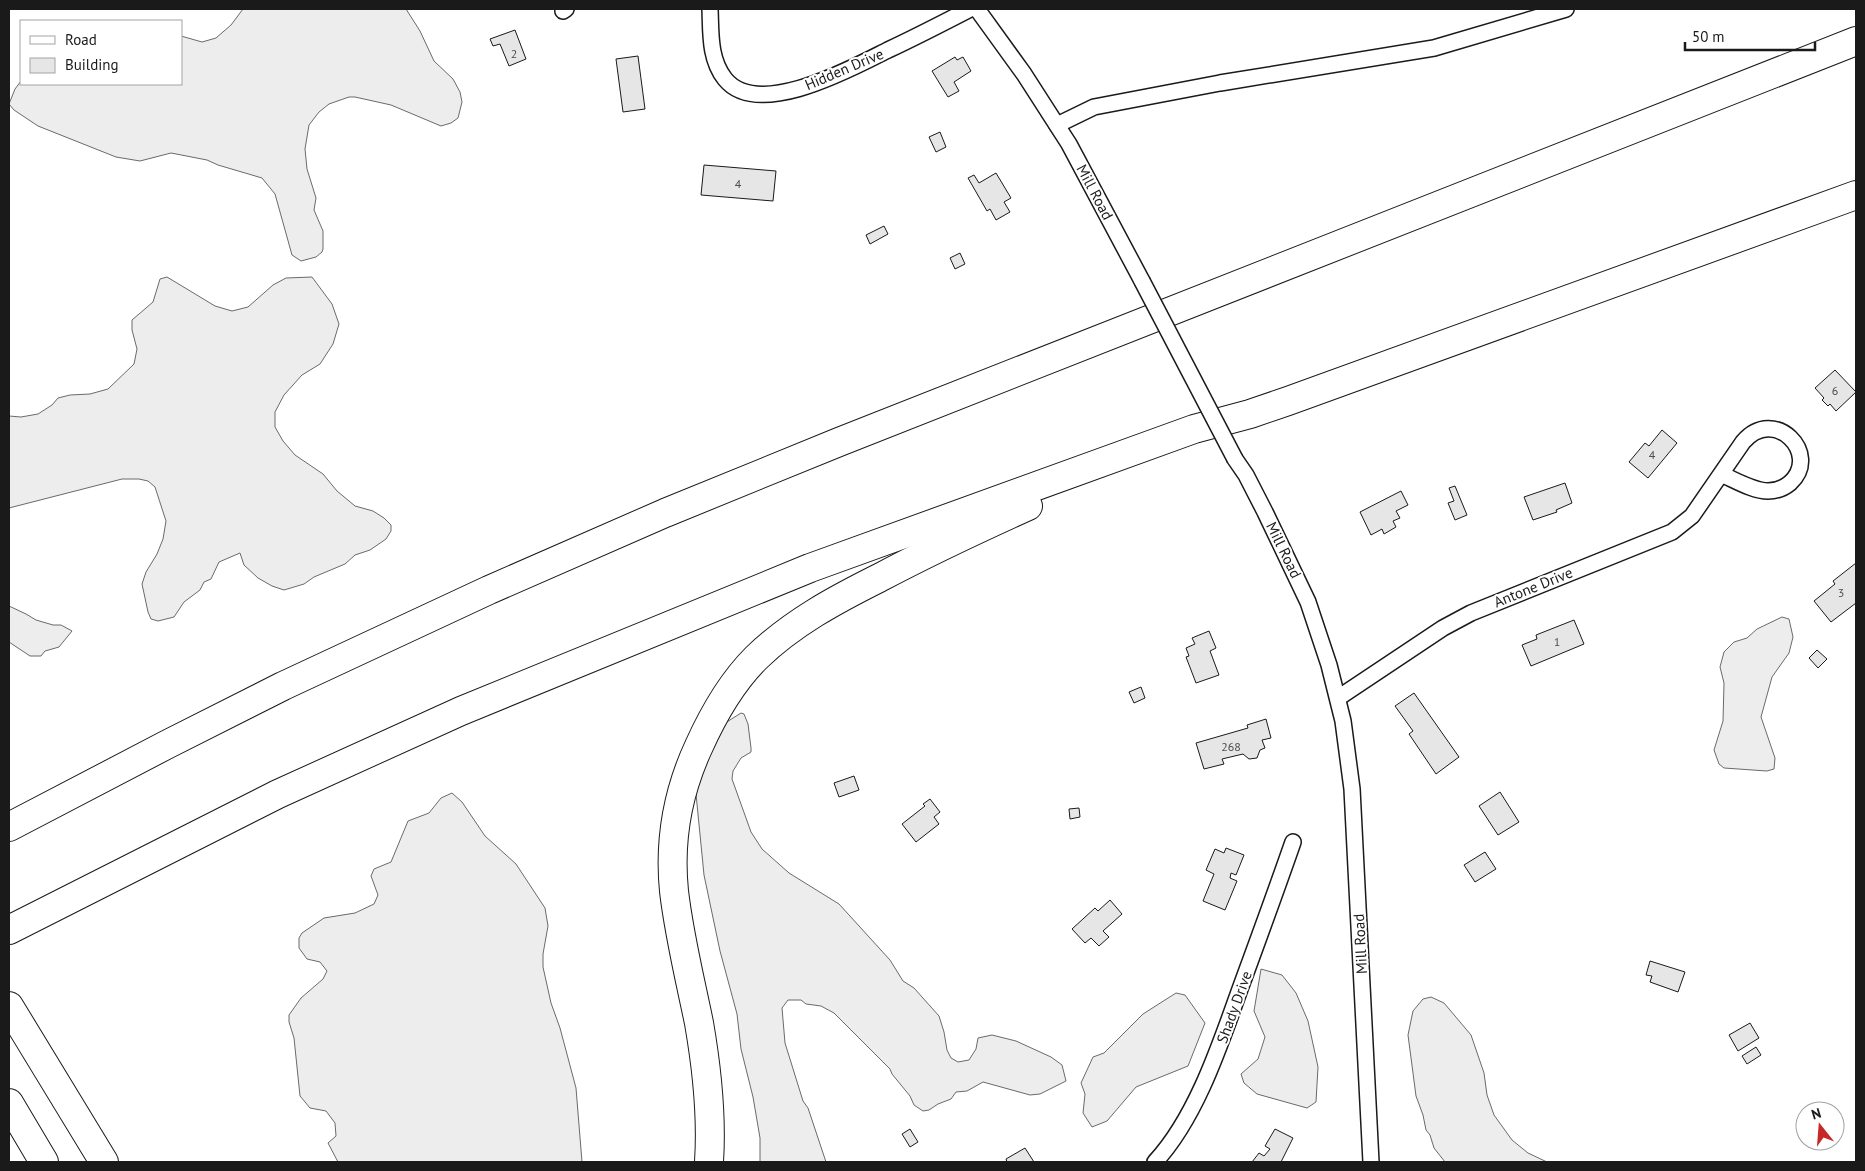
<svg xmlns="http://www.w3.org/2000/svg" width="1865" height="1171" viewBox="0 0 1865 1171" font-family="'PT Sans',sans-serif">
<style>
.built{fill:#ededed;stroke:#6a6a6a}
.building{fill:#e6e6e6;stroke:#1a1a1a}
.lines{fill:none;stroke-linecap:round;stroke-linejoin:round}
.street-casing{stroke:#1a1a1a;stroke-width:18}
.highway-casing{stroke:#1a1a1a;stroke-width:30}
.street{stroke:#fff;stroke-width:15}
.highway{stroke:#fff;stroke-width:28}
.street-bridge-casing{stroke:#1a1a1a;stroke-width:18;stroke-linecap:butt}
.street-bridge{stroke:#fff;stroke-width:15}
.labels{text-anchor:middle;dominant-baseline:central;stroke-width:4;stroke-linejoin:round;paint-order:stroke}
.number-label{font-size:12px;fill:#4d4d4d}
.street-label{font-size:15px;fill:#1a1a1a;stroke:#fff}
</style>
<rect width="100%" height="100%" fill="#fff"/>
<g class="built">
<polygon points="243,9 406,9 420,31 434,61 453,79 460,92 462,102 458,118 451,123 441,126 391,105 355,97 349,97 329,104 319,112 309,125 305,149 307,169 316,198 314,210 323,231 323,249 322,252 316,257 301,261 292,255 275,194 262,178 218,165 207,160 171,153 140,161 116,157 38,126 14,110 9,104 15,89 21,81 21,84 181,84 181,36 202,42 216,38 231,25"/>
<polygon points="167,277 215,306 232,311 248,307 273,285 286,278 312,277 332,304 339,324 333,344 320,364 302,375 284,395 275,412 275,427 283,441 295,455 323,474 337,491 355,506 373,511 384,518 391,525 391,531 386,539 370,550 355,555 345,564 314,577 304,584 284,590 272,586 258,578 244,565 240,553 219,562 211,579 204,582 200,590 184,602 174,617 158,621 151,619 148,612 142,584 146,572 157,554 163,539 166,521 155,487 148,481 139,479 122,479 9,508 9,416 21,417 38,414 52,405 58,398 70,395 90,394 108,389 134,364 137,349 132,330 132,320 153,302 160,279"/>
<polygon points="9,606 26,614 36,620 53,625 61,625 72,631 59,647 45,651 41,656 30,656 9,642"/>
<polygon points="1782,617 1789,619 1793,637 1789,653 1772,677 1761,717 1775,758 1774,769 1767,771 1724,768 1719,764 1714,750 1723,721 1724,683 1720,667 1724,652 1734,642 1747,638 1757,629"/>
<polygon points="741,713 744,714 748,724 751,748 751,752 741,758 733,771 732,779 751,832 762,849 789,873 839,904 890,960 903,981 914,988 939,1016 944,1032 947,1050 951,1058 958,1062 969,1060 976,1049 978,1038 992,1035 1016,1041 1051,1057 1062,1065 1066,1081 1040,1094 1030,1095 983,1082 967,1091 956,1092 951,1099 938,1104 929,1110 923,1111 914,1105 910,1096 892,1074 890,1069 834,1013 821,1006 806,1004 801,1000 788,1000 782,1008 785,1043 803,1101 808,1108 826,1162 760,1162 760,1138 753,1097 741,1049 737,1014 720,951 704,875 696,794 702,750 711,732"/>
<polygon points="452,793 462,802 485,836 516,864 545,908 548,926 543,954 543,967 551,1003 560,1028 576,1088 582,1162 338,1162 328,1143 336,1136 335,1123 326,1111 310,1108 300,1096 294,1038 289,1022 289,1015 301,998 323,979 327,971 320,962 307,959 299,948 299,938 302,933 324,918 355,913 374,904 378,895 371,876 374,869 391,862 408,821 429,813 441,798"/>
<polygon points="1261,969 1282,975 1296,993 1308,1021 1318,1067 1316,1102 1307,1108 1257,1094 1244,1083 1241,1074 1258,1059 1265,1037 1254,1011"/>
<polygon points="1176,993 1185,995 1205,1023 1188,1066 1136,1087 1107,1121 1092,1127 1083,1113 1085,1094 1081,1083 1093,1057 1104,1053 1143,1014"/>
<polygon points="1431,997 1444,1003 1471,1035 1484,1073 1487,1095 1494,1115 1512,1140 1528,1153 1547,1162 1445,1162 1434,1148 1430,1135 1426,1130 1423,1115 1416,1096 1408,1035 1413,1011 1423,999"/>
</g>
<g class="building">
<polygon points="515,30 526,59 509,66 500,44 493,46 490,39"/>
<polygon points="638,56 645,109 623,112 616,59"/>
<polygon points="955,57 957,60 963,57 971,71 954,82 959,91 948,97 932,71"/>
<polygon points="940,132 946,147 936,152 929,137"/>
<polygon points="704,165 776,171 773,201 701,195"/>
<polygon points="996,173 1011,198 1004,202 1010,212 996,220 990,209 987,211 968,178 974,175 979,183"/>
<polygon points="884,226 888,234 870,244 866,235"/>
<polygon points="960,253 965,264 955,269 950,258"/>
<polygon points="1835,370 1856,392 1836,411 1830,404 1828,406 1822,400 1824,398 1815,388"/>
<polygon points="1662,430 1677,443 1648,478 1629,462 1645,443 1649,446"/>
<polygon points="1565,483 1572,503 1556,510 1557,512 1533,520 1524,497"/>
<polygon points="1455,486 1467,515 1455,520 1448,503 1454,501 1449,488"/>
<polygon points="1401,491 1408,505 1396,511 1400,518 1393,521 1396,527 1384,534 1382,529 1371,535 1360,512"/>
<polygon points="1856,563 1856,603 1831,622 1814,601 1835,584 1833,581"/>
<polygon points="1574,620 1584,644 1531,666 1522,645 1537,639 1536,635"/>
<polygon points="1209,631 1216,648 1210,651 1219,675 1196,683 1186,657 1189,656 1186,648 1195,644 1192,638"/>
<polygon points="1817,650 1827,659 1818,668 1809,658"/>
<polygon points="1141,687 1145,698 1134,703 1129,692"/>
<polygon points="1414,693 1459,757 1436,774 1409,734 1413,731 1395,706"/>
<polygon points="1266,719 1271,738 1262,740 1265,748 1260,750 1257,758 1249,759 1243,754 1222,759 1224,764 1204,769 1196,743 1248,728 1247,725"/>
<polygon points="854,776 859,790 839,797 834,783"/>
<polygon points="1500,792 1519,822 1498,835 1479,806"/>
<polygon points="930,799 940,812 934,817 939,824 916,842 902,824 925,806 923,804"/>
<polygon points="1079,808 1080,817 1070,819 1069,809"/>
<polygon points="1226,848 1244,855 1236,875 1231,873 1230,878 1237,881 1225,910 1203,901 1214,874 1206,870 1215,849 1224,853"/>
<polygon points="1485,852 1496,869 1475,882 1464,865"/>
<polygon points="1110,900 1122,914 1103,931 1109,937 1099,946 1091,938 1085,943 1072,929 1095,908 1098,911"/>
<polygon points="1650,961 1685,972 1678,992 1650,982 1652,976 1646,975"/>
<polygon points="1750,1023 1759,1038 1738,1051 1729,1035"/>
<polygon points="1756,1047 1761,1055 1747,1064 1742,1056"/>
<polygon points="910,1129 918,1142 910,1147 902,1134"/>
<polygon points="1275,1129 1293,1138 1281,1162 1252,1162 1259,1153 1264,1156 1270,1149 1265,1146"/>
<polygon points="1025,1148 1034,1162 1007,1162 1006,1159"/>
</g>
<g class="lines">
<g class="street-casing">
<g id="street">
<path d="M710,9C711,32 709,59 725,79C758,120 852,68 888,50C916,37 943,23 970,9"/>
<polyline points="977,9 1024,74 1069,144 1142,281"/>
<polyline points="563,11 566,9"/>
<polyline points="1057,125 1094,107 1220,83 1434,48 1566,9"/>
<polyline points="1235,459 1246,475 1265,512 1308,602 1329,665 1343,721 1352,789 1371,1162"/>
<path d="M1338,698L1443,628L1471,613L1672,532L1692,516L1743,442C1774,405 1822,454 1790,483C1784,488 1777,491 1768,491C1753,491 1735,480 1721,474"/>
<path d="M1155,1162C1196,1118 1220,1045 1240,989C1258,940 1276,891 1293,842"/>
</g>
</g>
<g class="highway-casing">
<g id="highway">
<polyline points="9,827 168,744 283,686 489,590 665,513 839,442 1856,41"/>
<polyline points="9,930 278,794 461,711 810,568 1194,429 1250,414 1288,401 1856,195"/>
<polyline points="9,1006 104,1162"/>
<polyline points="9,1103 44,1162"/>
<path d="M709,1162C712,1116 707,1069 699,1023C690,979 679,935 674,891C669,841 678,791 699,746C713,715 731,683 756,658C792,623 835,600 879,578C928,552 977,529 1028,506"/>
</g>
</g>
<use href="#street" class="street"/>
<use href="#highway" class="highway"/>
<g class="street-bridge-casing">
<polyline id="street-bridge" points="1142,281 1235,459"/>
</g>
<use href="#street-bridge" class="street-bridge"/>
</g>
<g class="labels">
<g class="number-label">
<text x="514" y="53">2</text>
<text x="738" y="183">4</text>
<text x="1835" y="390">6</text>
<text x="1652" y="454">4</text>
<text x="1841" y="592">3</text>
<text x="1557" y="641">1</text>
<text x="1231" y="746">268</text>
</g>
<g class="street-label">
<text transform="translate(844 69) rotate(-23)">Hidden Drive</text>
<text transform="translate(1095 192) rotate(62)">Mill Road</text>
<text transform="translate(1284 550) rotate(64)">Mill Road</text>
<text transform="translate(1533 587) rotate(-22)">Antone Drive</text>
<text transform="translate(1360 944) rotate(-93)">Mill Road</text>
<text transform="translate(1234 1007) rotate(-70)">Shady Drive</text>
</g>
</g>
<rect width="1865" height="1171" fill="none" stroke="#1a1a1a" stroke-width="20"/>
<rect x="20" y="20" width="162" height="65" fill="#ffffff" stroke="#a3a3a3"/>
<rect x="30" y="36" width="25" height="8" fill="#ffffff" stroke="#a3a3a3"/>
<text x="65" y="45" font-size="15" fill="#1a1a1a">Road</text>
<rect x="30" y="58" width="25" height="15" fill="#e6e6e6" stroke="#a3a3a3"/>
<text x="65" y="70" font-size="15" fill="#1a1a1a">Building</text>
<g transform="translate(1820 1126) rotate(343)"><circle r="24" fill="#ffffff" stroke="#a3a3a3"/>
<path d="M0-4L9 19L0 12L-9 19Z" fill="#c62828"/>
<text y="-8" font-size="14" font-weight="bold" text-anchor="middle" fill="#1a1a1a">N</text>
</g>
<path d="M1685 42v8h130v-8" fill="none" stroke="#1a1a1a" stroke-width="2.5"/>
<text x="1692" y="42" font-size="15" fill="#1a1a1a" stroke="#ffffff" stroke-width="4" paint-order="stroke">50 m</text>
</svg>
